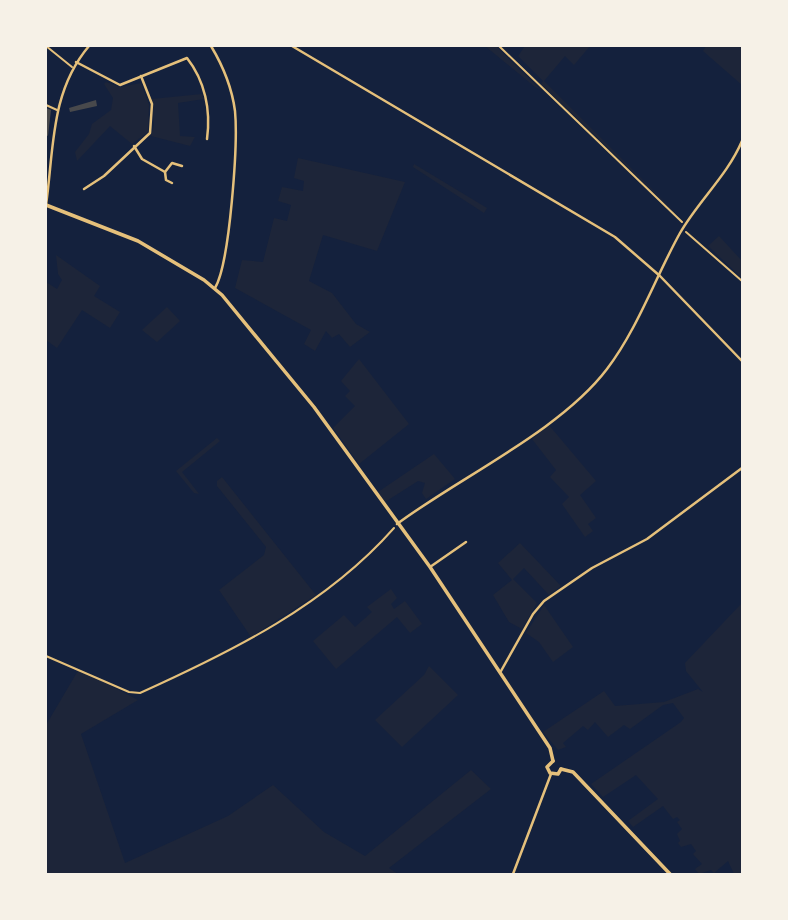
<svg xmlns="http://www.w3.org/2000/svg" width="788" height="920" viewBox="0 0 788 920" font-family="Commissioner,sans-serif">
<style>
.green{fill:#1d2539}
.building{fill:#48494c}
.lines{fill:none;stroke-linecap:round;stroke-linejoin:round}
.path{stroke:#e5c07b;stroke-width:2}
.service{stroke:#e5c07b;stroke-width:2}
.minor{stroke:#e5c07b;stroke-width:2.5}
.tertiary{stroke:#e5c07b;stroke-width:3.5}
</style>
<rect width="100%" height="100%" fill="#14213d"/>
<g class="green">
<polygon points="485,46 496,46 541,90 535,87"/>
<polygon points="525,46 590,46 574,65 565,56 544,81 685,222 541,84 543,81 518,56"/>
<polygon points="706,46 742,46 742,85 703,51"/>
<polygon points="106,82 120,87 141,83 149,105 148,132 132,144 110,126 77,161 75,152 89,134 92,124 111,110 113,98 104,84"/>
<polygon points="202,94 204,99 178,103 180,136 195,137 190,146 151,136 154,125 152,99"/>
<polygon points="298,158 405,182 377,251 323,235 309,281 332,293 356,324 370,332 350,347 339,334 332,338 326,331 315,351 304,344 311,330 235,288 242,260 263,262 274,218 287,221 291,205 278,201 282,187 303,191 304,181 294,178"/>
<polygon points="414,164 487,208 484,213 413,167"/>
<polygon points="719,236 742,261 742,278 708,246"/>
<polygon points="56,255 100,286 94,296 120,312 110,328 82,310 57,348 46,340 46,282 57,289 62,280 58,274"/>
<polygon points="167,307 180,321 157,342 142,330"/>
<polygon points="359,359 409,424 359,464 333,428 355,406 345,396 350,391 341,381"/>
<polygon points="548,424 596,481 580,495 596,518 588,524 593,531 585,537 562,504 569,497 550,477 556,470 532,439"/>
<polygon points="217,438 220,441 182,472 199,494 194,493 176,471"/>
<polygon points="434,454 455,479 426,499 422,493 425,483 418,481 385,502 378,492"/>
<polygon points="222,477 316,595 251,637 219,590 264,555 266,547 217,486 217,481"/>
<polygon points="520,543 561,586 549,595 524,568 513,579 537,603 522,629 509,622 493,595 512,580 498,563"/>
<polygon points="391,589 397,598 391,604 394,609 405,601 422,624 410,633 397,617 336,669 313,641 344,615 355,627 372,612 367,607"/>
<polygon points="742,603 742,874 734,874 728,861 714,873 711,870 699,874 695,869 702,864 693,854 696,851 691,844 681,847 678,843 680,841 677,834 682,829 677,822 680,820 677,817 673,819 663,806 633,827 628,821 658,799 636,775 603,797 591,784 681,722 684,718 673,703 663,705 630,729 624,725 608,737 595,722 588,730 583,726 563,743 566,747 558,750 543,732 604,691 615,706 664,702 698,689 703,692 686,671 685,663"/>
<polygon points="544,605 573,647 553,662 539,642 526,633"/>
<polygon points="429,666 458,695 402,747 375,720 424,675"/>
<polygon points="79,669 138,700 81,734 125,863 228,816 273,785 324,832 365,856 471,770 491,789 389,868 398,874 46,874 46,725"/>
</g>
<g class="building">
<polygon points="96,100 97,106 70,112 69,108"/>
<polygon points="46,108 51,110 48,136 46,135"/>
</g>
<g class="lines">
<g class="path">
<polyline points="499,46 682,222"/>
<polyline points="686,232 742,281"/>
<path d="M46,656L129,692L140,693C233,651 326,605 394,528"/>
</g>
<g class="service">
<polyline points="46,46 72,67"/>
<polyline points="46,105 57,110"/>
</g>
<g class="minor">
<path d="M211,46C223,66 232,88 235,111C238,143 230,263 215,288"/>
<polyline points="292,46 615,237 660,276 742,361"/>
<path d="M76,62L120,85L187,58C205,81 211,110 207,139"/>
<polyline points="134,146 142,159 165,172"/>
<polyline points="172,183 166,180 165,172 172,163 182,166"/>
<polyline points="84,189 104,176 150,133 152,104 141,76"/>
<path d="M46,205C54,149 50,92 89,46"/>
<path d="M397,524C460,477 560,431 607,369C638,328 655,278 680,233C699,200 727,176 742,141"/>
<polyline points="430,567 466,542"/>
<polyline points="501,671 533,614 544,601 592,568 647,539 742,468"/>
<polyline points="513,874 551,774"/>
</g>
<g class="tertiary">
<polyline points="46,205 138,241 204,280 222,295 314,407 430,567 550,748 553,761"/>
<polyline points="553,761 547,767 550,773 558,774 561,769"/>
<polyline points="561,769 573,772 670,874"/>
</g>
</g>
<rect width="788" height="920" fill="none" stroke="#f6f1e7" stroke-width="94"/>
</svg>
